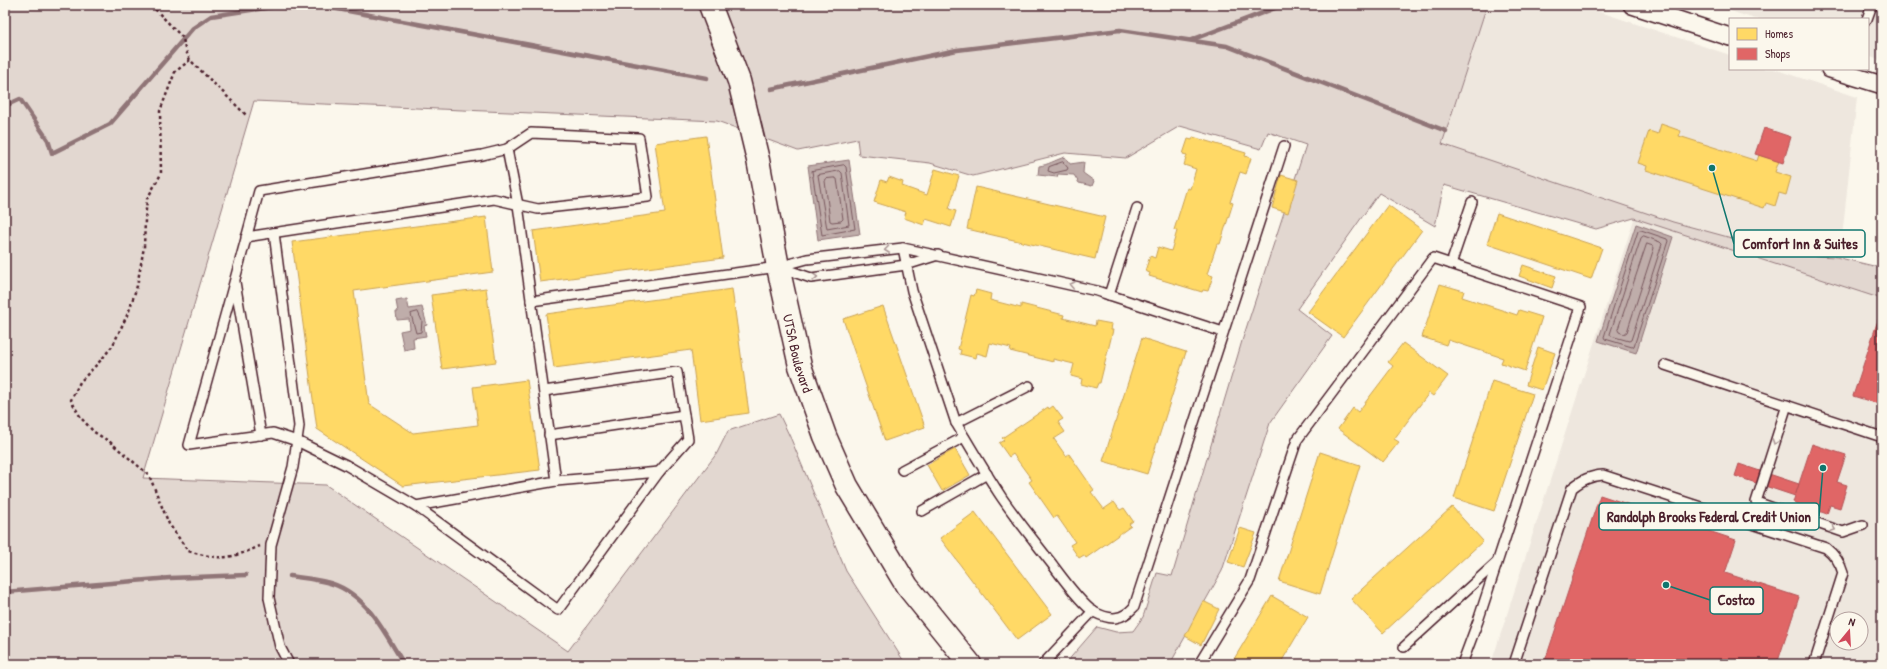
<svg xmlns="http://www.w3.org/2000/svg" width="1887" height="669" viewBox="0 0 1887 669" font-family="'Patrick Hand',sans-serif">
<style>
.built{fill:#eee7de;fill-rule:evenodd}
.green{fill:#e2d7d0;stroke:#967b7e}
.water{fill:#bfadaa;stroke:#907477}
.homes{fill:#ffd966;stroke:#c9a154}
.shops{fill:#e06666;stroke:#b35154}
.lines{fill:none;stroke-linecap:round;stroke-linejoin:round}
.shore{stroke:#79585e;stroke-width:1}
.stream{stroke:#907477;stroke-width:4.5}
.service-casing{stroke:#4a1f2b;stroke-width:12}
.minor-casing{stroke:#4a1f2b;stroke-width:20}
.secondary-casing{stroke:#4a1f2b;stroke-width:25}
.path{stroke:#4a1f2b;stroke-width:2.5;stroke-dasharray:3 3;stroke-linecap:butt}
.service{stroke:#fbf7ec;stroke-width:9}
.minor{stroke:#fbf7ec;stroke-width:17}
.secondary{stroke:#fbf7ec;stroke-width:22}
.oneway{stroke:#ab9695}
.labels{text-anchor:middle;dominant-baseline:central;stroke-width:4;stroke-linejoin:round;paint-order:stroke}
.street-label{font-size:14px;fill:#4a1f2b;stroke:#fbf7ec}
.leader{fill:none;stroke:#0f766e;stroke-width:1.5}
.callout-dot{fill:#0f766e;stroke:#fbf7ec;stroke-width:1.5}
.callout{fill:#fbf7ec;stroke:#0f766e;stroke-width:1.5}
.callout-label{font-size:15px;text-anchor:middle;font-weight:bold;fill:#4a1f2b}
</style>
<rect width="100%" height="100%" fill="#fbf7ec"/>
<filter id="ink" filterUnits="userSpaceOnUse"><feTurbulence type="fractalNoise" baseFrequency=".025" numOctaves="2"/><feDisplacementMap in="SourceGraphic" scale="8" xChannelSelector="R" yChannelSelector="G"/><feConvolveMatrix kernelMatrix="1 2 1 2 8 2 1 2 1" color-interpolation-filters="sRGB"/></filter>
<g filter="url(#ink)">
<g class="built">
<path d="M1487,5H1579L1730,55V69H1774L1857,97L1837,284L1882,299V664H1491L1634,219L1438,156ZM1837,619H1861V643H1837Z"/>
<polygon points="1712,5 1882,5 1882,61 1868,56 1868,19 1755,19"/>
</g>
<polygon class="green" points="5,5 1487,5 1442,144 1673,222 1790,254 1836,257 1882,268 1882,299 1634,218 1596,229 1444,185 1435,226 1379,193 1297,309 1332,336 1270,423 1222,571 1170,664 1065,664 1097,627 1116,632 1133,631 1143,617 1157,573 1172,576 1242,341 1306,145 1268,132 1261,149 1180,126 1126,158 1065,153 973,176 930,163 859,155 857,139 798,151 717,121 254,101 143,478 326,485 568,651 717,453 728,431 779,414 791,439 846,571 905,663 904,664 5,664"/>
<g class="water">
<path d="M1065,157L1070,164L1084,162L1083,173L1094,181L1092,186L1079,183L1074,175L1058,174L1057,177L1038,175L1039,166C1048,165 1055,160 1065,157Z"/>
<polygon points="849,160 860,234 818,240 808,166"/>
<polygon points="1636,224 1673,237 1636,353 1598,341"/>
<polygon points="407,299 409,309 422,307 427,325 424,326 426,336 413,338 414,348 404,350 400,331 410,329 409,319 397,320 396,312 398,312 396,301"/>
</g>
<g class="homes">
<polygon points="1661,124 1681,131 1679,136 1757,161 1759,155 1779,161 1775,172 1791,177 1786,195 1779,193 1775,206 1766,203 1764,208 1646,170 1647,166 1638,163 1649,131 1658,134"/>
<polygon points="706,136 723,258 540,282 533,231 665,213 655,143"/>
<polygon points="1193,137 1246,153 1245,156 1251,158 1246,174 1240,172 1230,202 1233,203 1220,244 1217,244 1207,274 1213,276 1208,291 1203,290 1202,292 1149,276 1150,273 1145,271 1150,256 1155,258 1158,247 1171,251 1177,231 1174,230 1187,188 1190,189 1196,169 1184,165 1187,155 1183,154 1188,139 1192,140"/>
<polygon points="935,169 959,176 949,209 956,211 951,227 926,219 924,225 904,218 906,212 874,202 881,180 887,182 889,177 903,182 902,186 927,195"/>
<polygon points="1281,175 1298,180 1288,213 1272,208"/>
<polygon points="976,187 1105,217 1095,259 967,229"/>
<polygon points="1388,205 1422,230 1343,337 1308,312"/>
<polygon points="1497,213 1602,248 1591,279 1487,244"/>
<polygon points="486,217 493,272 354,291 369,404 413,433 478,425 473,387 527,380 540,470 403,486 317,429 292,242"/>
<polygon points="1523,265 1556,276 1552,288 1519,276"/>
<polygon points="1440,284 1464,291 1462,297 1517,315 1519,310 1542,317 1525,371 1501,363 1503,358 1448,340 1446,345 1422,337"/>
<polygon points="486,288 496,362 442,369 431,295"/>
<polygon points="732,289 749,413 700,420 691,350 554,368 546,314"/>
<polygon points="976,290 991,294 990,300 1021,308 1021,304 1064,315 1063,318 1095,326 1096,321 1112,324 1111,330 1113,330 1100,383 1098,383 1096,388 1081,384 1082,379 1071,376 1074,364 1053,359 1053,362 1010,351 1011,348 990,343 987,356 977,353 976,358 960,354 961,350 958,349 971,295 974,296"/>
<polygon points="883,306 925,427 885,441 843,319"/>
<polygon points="1142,338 1186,352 1147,474 1103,461"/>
<polygon points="1403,343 1448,376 1433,396 1429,393 1394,439 1399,442 1383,462 1338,429 1353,408 1358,412 1393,366 1388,362"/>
<polygon points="1538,347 1555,353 1542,390 1526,385"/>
<polygon points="1492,381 1533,394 1494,511 1454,498"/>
<polygon points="1053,406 1063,419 1058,422 1065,432 1054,439 1066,456 1069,454 1094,490 1091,492 1104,509 1114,502 1120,510 1124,508 1133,521 1129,524 1131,526 1086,558 1084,555 1079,558 1070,545 1075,542 1057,516 1054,518 1029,482 1032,480 1013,454 1009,457 999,443 1004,440 1002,438 1048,407 1049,409"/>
<polygon points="955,449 970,475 942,491 927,465"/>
<polygon points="1320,452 1360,465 1320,594 1279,581"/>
<polygon points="1452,507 1483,541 1383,633 1351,599"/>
<polygon points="975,512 1052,614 1017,640 940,538"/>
<polygon points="1240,528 1256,533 1243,567 1228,562"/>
<polygon points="1272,596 1308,617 1280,664 1231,664"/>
<polygon points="1203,601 1219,609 1201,645 1185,636"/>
</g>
<g class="shops">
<polygon points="1764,128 1791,137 1783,163 1755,154"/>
<polygon points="1881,311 1882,311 1882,405 1853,396"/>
<polygon points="1812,444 1846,455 1837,482 1847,485 1840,508 1830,505 1827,514 1793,502"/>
<polygon points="1739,464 1799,484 1795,496 1735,476"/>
<polygon points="1600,495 1736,540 1725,573 1799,597 1777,664 1544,664"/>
</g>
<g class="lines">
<g class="shore">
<polygon points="1063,162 1068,168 1067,170 1054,173 1048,171 1049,167"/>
<polygon points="844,165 846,167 855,229 822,235 812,171"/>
<polygon points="840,171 842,173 849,225 827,229 818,175"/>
<polygon points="835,178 837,179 843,219 841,221 832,222 830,221 825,181 826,179"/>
<polygon points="1641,230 1667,239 1668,241 1634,346 1632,347 1605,339 1604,337 1638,231"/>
<polygon points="1644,236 1660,242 1662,244 1631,340 1629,341 1611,336 1610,334 1641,238"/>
<polygon points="1647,244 1653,246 1654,248 1627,332 1624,334 1619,332 1618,330"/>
<polygon points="418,312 422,321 421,332 416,333 411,314"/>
</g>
<g class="stream">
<polyline points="316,5 707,78"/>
<polyline points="1191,40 1283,5"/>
<polyline points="771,89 957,50 1120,30 1227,46 1446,131"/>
<polyline points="5,106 20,99 48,140 52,153 110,124 193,28 211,16 285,5"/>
<path d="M290,576C302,578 314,579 326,582C366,591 384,633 404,664"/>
<polyline points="5,592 170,578 246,575"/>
</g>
<g class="service-casing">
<g id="service">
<polyline points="1867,19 1872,5"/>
<polyline points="274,233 299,426 293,467 271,545 269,598 280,647 289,664"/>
<path d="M246,237L494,199L538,209L648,197L639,138L531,133L507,149L482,155L259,191C236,276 213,360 189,445L273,433L297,441L346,465L416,506L558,610L659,472L556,481"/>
<path d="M903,248L912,291L956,423C971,448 986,474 1002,498C1018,521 1035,542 1052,564C1061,576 1082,605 1094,612C1111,621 1122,620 1134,607L1284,146"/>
<polyline points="1451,264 1472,202"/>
<polyline points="779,267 811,278 906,265 938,255"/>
<polyline points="235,282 261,435"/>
<polyline points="1109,295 1137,208"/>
<polyline points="531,301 778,267 807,259 903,248 1097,291 1223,332"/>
<polyline points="1665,365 1882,437"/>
<polyline points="544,391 677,372 684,415 549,435"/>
<polyline points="1787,405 1756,502 1843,532 1863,525"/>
<polyline points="956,423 1029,386"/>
<polyline points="902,470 964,437"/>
<polyline points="659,472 688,439 684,415"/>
<polyline points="416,506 556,481 518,205 507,149"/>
<polyline points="922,511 987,474"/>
<polyline points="1404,647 1496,563"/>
<polyline points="1043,664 1093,611"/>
<polyline points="1199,664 1250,580 1297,440 1433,258 1581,307 1478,621 1462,664"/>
<path d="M1514,664L1572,488C1582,480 1590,476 1603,475L1826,548C1835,555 1840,562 1843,573L1814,664"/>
</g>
</g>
<g class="minor-casing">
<g id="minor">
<polyline points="1632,5 1730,37"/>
<polyline points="1830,69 1882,85"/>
</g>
</g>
<g class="secondary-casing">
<g id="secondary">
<path id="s1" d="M710,5L739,81L758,160L778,267L800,366L825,436L847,486L907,586L970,664"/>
</g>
</g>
<g class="path">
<polyline points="151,5 183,38 185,49 190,60 246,115"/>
<path d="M190,60L175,72L160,111L161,174L147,199L145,220L144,247L137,286L129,311L113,345L102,359L80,382L71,400L81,418L94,432L110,442L149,475L169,524L188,551C221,560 228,560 260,546"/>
</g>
<use href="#service" class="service"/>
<use href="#minor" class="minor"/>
<use href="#secondary" class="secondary"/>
</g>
<defs><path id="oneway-chevron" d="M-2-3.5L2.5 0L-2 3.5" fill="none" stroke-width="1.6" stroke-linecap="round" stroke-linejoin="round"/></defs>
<g class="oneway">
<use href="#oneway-chevron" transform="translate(887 250) rotate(173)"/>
<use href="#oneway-chevron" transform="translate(815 277) rotate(-2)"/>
<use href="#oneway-chevron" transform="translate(1072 285) rotate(-167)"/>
<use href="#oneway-chevron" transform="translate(1775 442) rotate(108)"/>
<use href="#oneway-chevron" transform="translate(1833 529) rotate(19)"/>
</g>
</g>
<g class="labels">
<g class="street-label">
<text stroke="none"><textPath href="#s1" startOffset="360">UTSA Boulevard</textPath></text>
</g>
</g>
<path class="leader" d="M1712 168L1734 244M1823 468L1819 516M1666 585L1710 600"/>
<g class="callout-dot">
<circle cx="1712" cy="168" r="4"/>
<circle cx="1823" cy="468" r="4"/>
<circle cx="1666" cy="585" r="4"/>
</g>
<g class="callout">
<rect x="1734" y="230" width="131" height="27" rx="4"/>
<rect x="1599" y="503" width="220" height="27" rx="4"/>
<rect x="1710" y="587" width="53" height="27" rx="4"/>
</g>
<g class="callout-label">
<text x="1800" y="249">Comfort Inn &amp; Suites</text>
<text x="1709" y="522">Randolph Brooks Federal Credit Union</text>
<text x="1736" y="605">Costco</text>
</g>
<rect width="1887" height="669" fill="none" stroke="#fbf7ec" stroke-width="20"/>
<rect x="10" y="10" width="1867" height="649" fill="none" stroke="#4a1f2b" stroke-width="1.5" filter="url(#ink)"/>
<rect x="1729" y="18" width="140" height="52" fill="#fbf7ec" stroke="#b4a19f"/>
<rect x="1737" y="28" width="20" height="12" fill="#ffd966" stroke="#b4a19f"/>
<text x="1765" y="38" font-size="12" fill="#4a1f2b">Homes</text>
<rect x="1737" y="48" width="20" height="12" fill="#e06666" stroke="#b4a19f"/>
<text x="1765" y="58" font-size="12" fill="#4a1f2b">Shops</text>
<g transform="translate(1849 631) rotate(18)"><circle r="19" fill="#fbf7ec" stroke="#b4a19f"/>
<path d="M0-3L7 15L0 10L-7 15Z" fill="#d1495b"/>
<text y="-6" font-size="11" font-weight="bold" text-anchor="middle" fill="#4a1f2b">N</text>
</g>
</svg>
